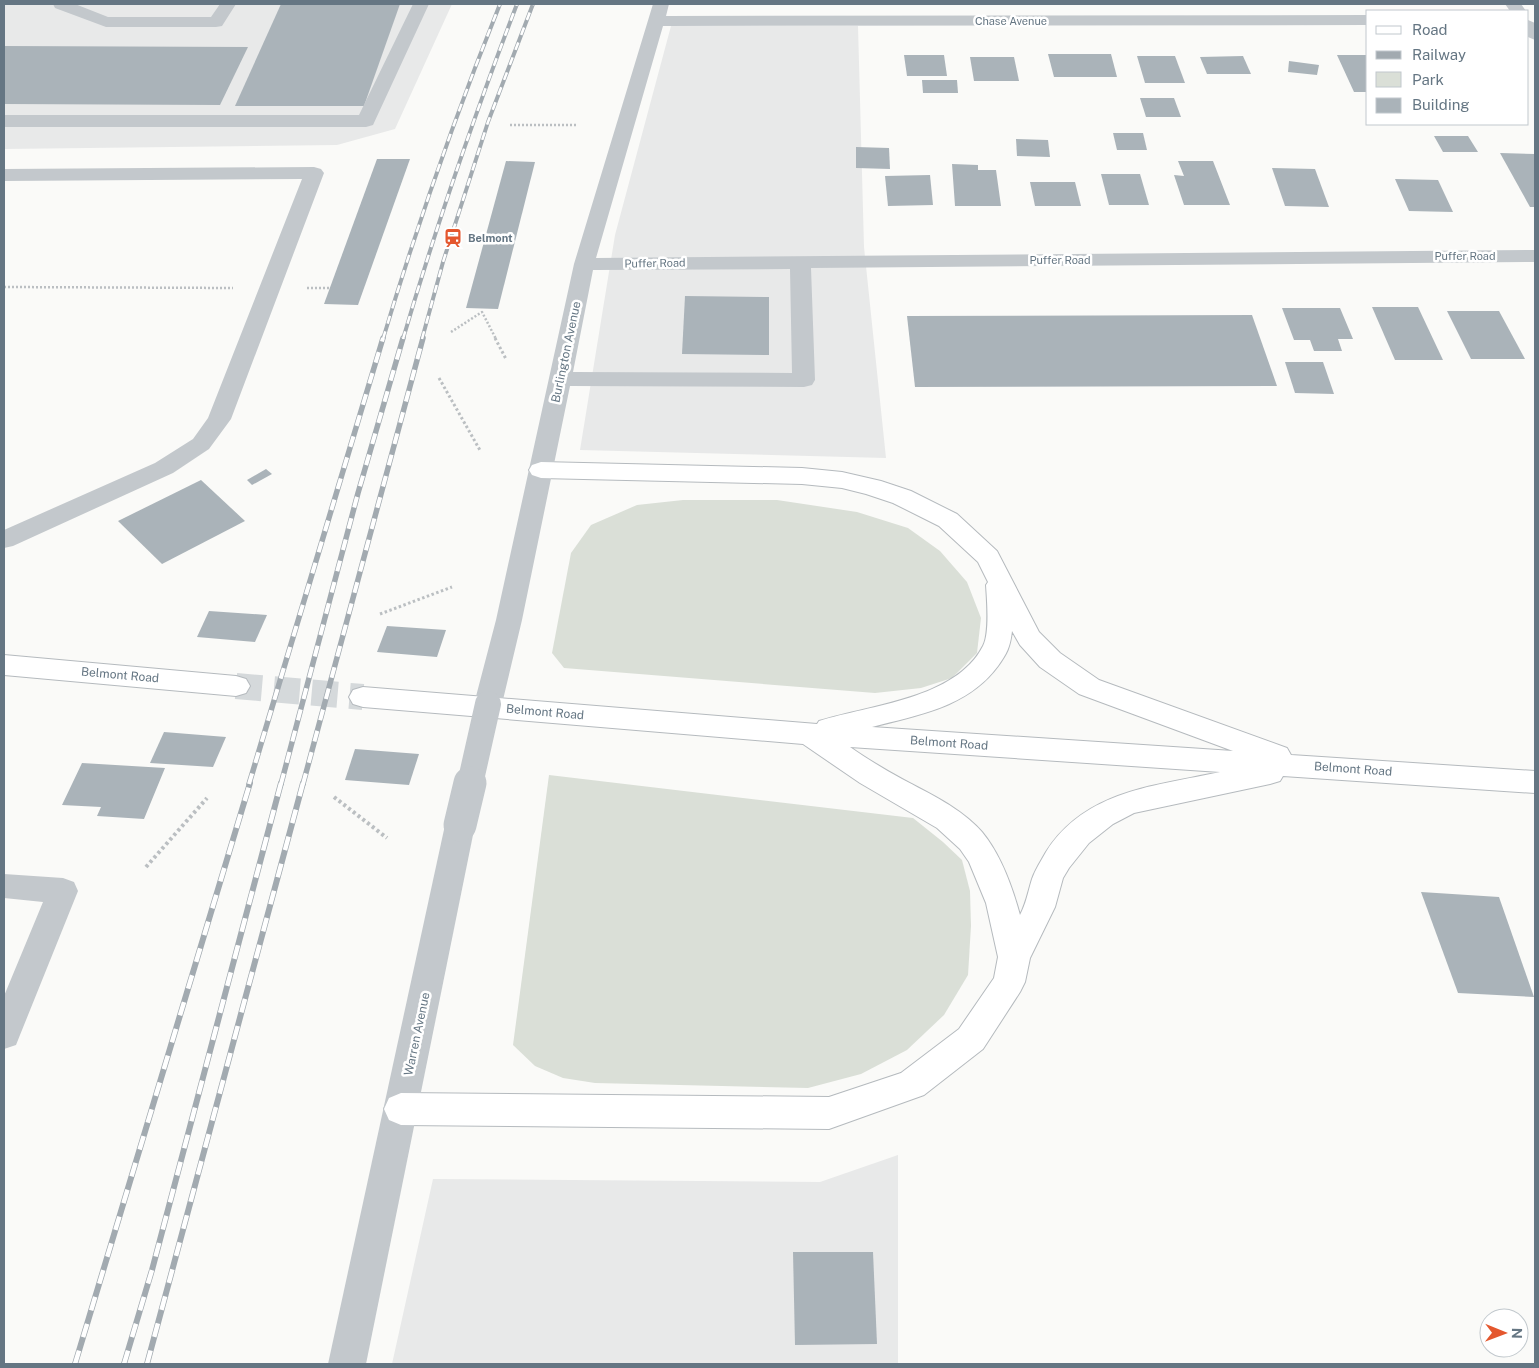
<svg xmlns="http://www.w3.org/2000/svg" width="1539" height="1368" viewBox="0 0 1539 1368" font-family="'Public Sans',sans-serif">
<style>
.built{fill:#e8e9e9}
.green{fill:#dadfd7}
.building{fill:#aab3b9}
.lines{fill:none;stroke-linecap:round;stroke-linejoin:round}
.major-tunnel{stroke:#d5d9db;stroke-width:26;stroke-dasharray:26 12;stroke-linecap:butt}
.major-casing{stroke:#b5babe;stroke-width:2}
.path-far2{stroke:#bbbfc2;stroke-width:2.5;stroke-dasharray:2 2;stroke-linecap:butt}
.path-far1{stroke:#bbbfc2;stroke-width:3;stroke-dasharray:2.5 2.5;stroke-linecap:butt}
.path{stroke:#bbbfc2;stroke-width:4;stroke-dasharray:3 3;stroke-linecap:butt}
.minor{fill:#c3c8cc;fill-rule:evenodd}
.major{fill:#fff;fill-rule:evenodd}
.rail-far2-casing{stroke:#a2aab0;stroke-width:4}
.rail-far1-casing{stroke:#a2aab0;stroke-width:5.5}
.rail-casing{stroke:#a2aab0;stroke-width:6}
.rail-far2{stroke:#fff;stroke-width:2.5;stroke-dasharray:8;stroke-linecap:butt}
.rail-far1{stroke:#fff;stroke-width:4;stroke-dasharray:11;stroke-linecap:butt}
.rail{stroke:#fff;stroke-width:4.5;stroke-dasharray:14;stroke-linecap:butt}
.minor-bridge-far1{stroke:#c3c8cc;stroke-width:26}
.minor-bridge{stroke:#c3c8cc;stroke-width:33}
.labels{text-anchor:middle;dominant-baseline:central;stroke-width:5;stroke-linejoin:round;paint-order:stroke}
.far-street-label{font-size:11px;fill:#657683;stroke:#fff}
.far-poi-label{font-size:11px;font-weight:bold;fill:#657683;stroke:#fff;text-anchor:start}
.street-label{font-size:12px;fill:#657683;stroke:#fff}
</style>
<rect width="100%" height="100%" fill="#fafaf8"/>
<g class="built">
<polygon points="4,4 452,4 395,129 337,145 4,149"/>
<polygon points="671,26 858,26 864,247 886,458 580,450 615,235"/>
<polygon points="898,1155 898,1364 392,1364 433,1179 820,1182"/>
</g>
<g class="green">
<polygon points="683,500 777,500 857,512 908,528 940,551 967,582 981,618 977,653 952,678 921,688 875,693 564,668 552,653 571,553 591,525 637,505"/>
<polygon points="549,775 913,818 943,842 962,860 970,891 971,926 968,975 944,1015 907,1050 861,1074 808,1088 595,1083 563,1078 535,1066 513,1045"/>
</g>
<g class="building">
<polygon points="281,4 400,4 364,106 235,106"/>
<polygon points="4,46 248,47 220,105 4,104"/>
<polygon points="1048,54 1111,54 1117,77 1054,77"/>
<polygon points="904,55 944,55 947,76 907,76"/>
<polygon points="1337,55 1368,55 1368,92 1354,92"/>
<polygon points="1137,56 1175,56 1185,83 1145,83"/>
<polygon points="1243,56 1251,74 1207,74 1200,57"/>
<polygon points="970,57 1014,57 1019,81 974,81"/>
<polygon points="1289,61 1319,65 1317,75 1288,72"/>
<polygon points="922,80 957,80 958,93 923,93"/>
<polygon points="1140,98 1174,98 1181,117 1146,117"/>
<polygon points="1113,133 1143,133 1147,150 1117,150"/>
<polygon points="1434,136 1468,136 1478,152 1443,152"/>
<polygon points="1016,139 1048,140 1050,157 1017,156"/>
<polygon points="856,147 889,148 890,169 856,168"/>
<polygon points="1500,153 1535,154 1535,207 1530,207"/>
<polygon points="377,159 410,159 358,305 324,304"/>
<polygon points="506,161 535,162 498,309 466,308"/>
<polygon points="1178,161 1213,161 1230,205 1184,205 1174,175 1184,176"/>
<polygon points="952,164 978,165 978,170 996,170 1001,206 955,206"/>
<polygon points="1272,168 1315,169 1329,207 1285,206"/>
<polygon points="1101,174 1140,174 1149,205 1109,205"/>
<polygon points="930,175 933,205 888,206 885,176"/>
<polygon points="1395,179 1438,180 1453,212 1409,211"/>
<polygon points="1030,182 1075,182 1081,206 1035,206"/>
<polygon points="685,296 769,297 769,355 682,354"/>
<polygon points="1372,307 1418,307 1443,360 1395,360"/>
<polygon points="1282,308 1340,308 1353,339 1338,339 1342,351 1314,351 1310,340 1294,340"/>
<polygon points="1447,311 1499,311 1525,359 1471,359"/>
<polygon points="1252,315 1277,386 915,387 907,316"/>
<polygon points="1285,362 1323,362 1334,394 1295,393"/>
<polygon points="266,469 272,474 252,485 247,480"/>
<polygon points="201,480 245,521 162,564 118,521"/>
<polygon points="209,611 267,615 255,642 197,637"/>
<polygon points="387,626 446,630 437,657 377,652"/>
<polygon points="164,732 226,737 213,767 150,763"/>
<polygon points="355,749 419,754 409,785 345,780"/>
<polygon points="82,763 165,768 144,819 97,816 101,807 62,805"/>
<polygon points="1421,892 1499,897 1534,997 1458,993"/>
<polygon points="793,1252 873,1252 877,1344 795,1345"/>
</g>
<g class="lines">
<polyline class="major-tunnel" points="236,686 363,697"/>
<g class="major-casing">
<g id="major">
<path d="M541,462L802,468L842,472L881,481L911,491L957,514L997,551L1039,632L1060,653L1099,680L1287,748L1291,755L1535,771V793L1283,776L1280,781L1270,784L1134,813L1113,824L1089,843L1069,868L1063,878L1055,907L1030,958L1025,982L1020,992L983,1049L924,1095L829,1129L401,1125L389,1120L384,1109L389,1098L401,1093L829,1097L901,1073L959,1029L994,978L998,957L986,903L969,862L960,849L937,828L860,783L803,744L363,707L353,704L349,697L353,690L363,687L817,724L819,721C870,705 956,699 983,646C990,633 987,600 986,585L988,582L978,562L939,526L893,503L866,494L842,488L802,484L541,478L532,475L529,470L532,465ZM1012,631L1020,645L1040,667L1079,694L1233,751L872,727C918,715 968,707 998,666C1007,653 1010,648 1012,631ZM850,747L1220,772C1156,786 1085,790 1046,852C1041,861 1035,870 1032,879C1028,892 1026,904 1020,915C1012,886 1001,855 982,832C961,808 930,794 902,779C884,769 867,759 850,747Z"/>
<polygon points="4,655 236,676 246,679 250,686 246,693 236,696 4,675"/>
</g>
</g>
<g class="path-far2">
<polyline points="510,125 576,125"/>
<polyline points="4,287 233,288"/>
<polyline points="307,288 329,288"/>
<polyline points="451,332 482,312 496,339"/>
</g>
<g class="path-far1">
<polyline points="495,338 506,359"/>
<polyline points="439,378 481,452"/>
<polyline points="380,614 452,587"/>
</g>
<g class="path">
<polyline points="334,797 387,838"/>
<polyline points="146,867 207,798"/>
</g>
<g class="minor">
<polygon points="53,4 75,4 108,17 211,17 220,4 236,4 222,26 216,27 106,27 55,8"/>
<polygon points="413,4 429,4 373,125 366,127 4,127 4,115 359,115"/>
<path d="M653,4H669L666,16L1368,15V25L663,26L596,258L1535,250V262L811,268L815,380L812,385L804,387L570,386L522,620L502,704L498,711L488,714L478,711L474,704L496,620L574,264ZM790,269L792,373L573,372L593,270Z"/>
<polygon points="1505,4 1521,4 1526,11 1510,11"/>
<polygon points="1528,20 1535,23 1535,40 1528,37"/>
<polygon points="314,167 321,169 324,173 231,419 209,449 173,473 13,546 4,548 4,530 155,463 193,439 208,418 302,179 4,181 4,169"/>
<polygon points="460,813 471,817 475,825 366,1364 328,1364 445,825 449,817"/>
<polygon points="4,874 63,878 74,882 78,891 20,1035 16,1045 4,1049 4,996 43,902 4,898"/>
</g>
<use href="#major" class="major"/>
<g class="rail-far2-casing">
<g id="rail-far2">
<path d="M383,339C417,225 456,114 500,4"/>
<path d="M403,339C436,226 475,114 517,4"/>
<polyline points="422,339 443,262 488,122 533,4"/>
</g>
</g>
<g class="rail-far1-casing">
<g id="rail-far1">
<polyline points="249,784 383,338"/>
<polyline points="281,784 358,493 403,338"/>
<polyline points="303,784 423,338"/>
</g>
</g>
<g class="rail-casing">
<g id="rail">
<polyline points="75,1364 250,783"/>
<polyline points="124,1364 152,1270 281,783"/>
<polyline points="147,1364 303,783"/>
</g>
</g>
<use href="#rail-far2" class="rail-far2"/>
<use href="#rail-far1" class="rail-far1"/>
<use href="#rail" class="rail"/>
<polyline class="minor-bridge-far1" points="470,784 488,704"/>
<polyline class="minor-bridge" points="460,825 470,783"/>
</g>
<defs>
<g id="station-bare" transform="scale(1.5)"><path d="M-3-6H3Q5-6 5-4V2Q5 4 3 4L4.5 6H3L1.5 4h-3L-3 6H-4.5L-3 4Q-5 4-5 2V-4Q-5-6-3-6ZM-3.5-4v3h7v-3ZM-3.5 1v1.5H-2V1ZM2 1v1.5H3.5V1Z" fill="#e4572e" stroke="#fff" stroke-width="2.5" paint-order="stroke"/></g>
</defs>
<g fill-rule="evenodd">
<use href="#station-bare" x="453" y="238"/>
</g>
<g class="labels">
<g class="far-street-label">
<text x="1011" y="21">Chase Avenue</text>
<text x="1465" y="256">Puffer Road</text>
<text x="1060" y="260">Puffer Road</text>
<text transform="translate(655 263) rotate(-1)">Puffer Road</text>
</g>
<g class="far-poi-label">
<text x="468" y="238">Belmont</text>
</g>
<g class="street-label">
<text transform="translate(566 352) rotate(-78)">Burlington Avenue</text>
<text transform="translate(120 675) rotate(5)">Belmont Road</text>
<text transform="translate(545 712) rotate(5)">Belmont Road</text>
<text transform="translate(949 743) rotate(4)">Belmont Road</text>
<text transform="translate(1353 769) rotate(4)">Belmont Road</text>
<text transform="translate(417 1034) rotate(-78)">Warren Avenue</text>
</g>
</g>
<rect width="1539" height="1368" fill="none" stroke="#657683" stroke-width="10"/>
<rect x="1366" y="10" width="162" height="115" fill="#ffffff" stroke="#c1c8cd"/>
<rect x="1376" y="26" width="25" height="8" fill="#ffffff" stroke="#c1c8cd"/>
<text x="1412" y="35" font-size="15" fill="#657683">Road</text>
<rect x="1376" y="51" width="25" height="8" fill="#a2aab0" stroke="#c1c8cd"/>
<text x="1412" y="60" font-size="15" fill="#657683">Railway</text>
<rect x="1376" y="72" width="25" height="15" fill="#dadfd7" stroke="#c1c8cd"/>
<text x="1412" y="85" font-size="15" fill="#657683">Park</text>
<rect x="1376" y="98" width="25" height="15" fill="#aab3b9" stroke="#c1c8cd"/>
<text x="1412" y="110" font-size="15" fill="#657683">Building</text>
<g transform="translate(1504 1333) rotate(91)"><circle r="24" fill="#ffffff" stroke="#c1c8cd"/>
<path d="M0-4L9 19L0 12L-9 19Z" fill="#e4572e"/>
<text y="-8" font-size="14" font-weight="bold" text-anchor="middle" fill="#657683">N</text>
</g>
</svg>
